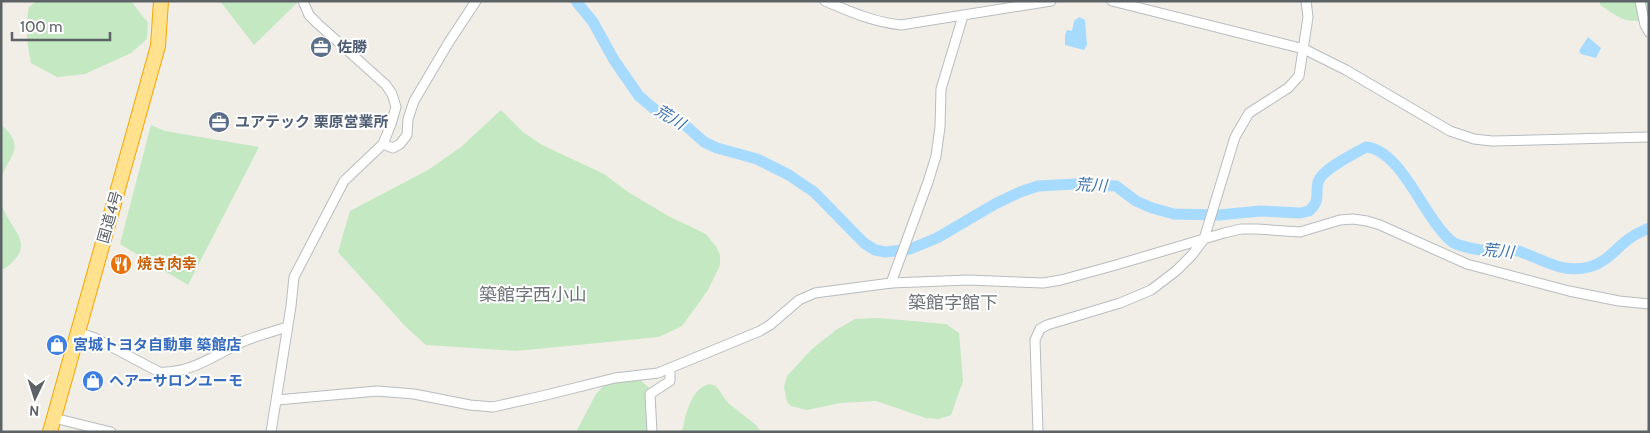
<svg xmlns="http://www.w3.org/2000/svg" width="1650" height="433" viewBox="0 0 1650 433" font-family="Cabin,'Noto Sans JP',sans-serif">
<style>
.green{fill:#c3e8c2}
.water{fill:#a7daff}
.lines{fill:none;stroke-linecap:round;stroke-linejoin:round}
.river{stroke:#a7daff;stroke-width:11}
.minor-casing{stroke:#b8bcc0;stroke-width:11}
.highway-casing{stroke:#f6a600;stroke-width:16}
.minor{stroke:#fff;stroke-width:9}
.highway{stroke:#ffe18e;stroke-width:14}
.labels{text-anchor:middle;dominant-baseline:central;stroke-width:4;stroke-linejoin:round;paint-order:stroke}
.service-label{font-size:15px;font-weight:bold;fill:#4e5e75;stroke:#fff;text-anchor:start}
.street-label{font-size:15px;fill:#5d6267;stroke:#fff}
.food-label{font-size:15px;font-weight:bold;fill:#c56008;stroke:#fff;text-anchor:start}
.shop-label{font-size:15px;font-weight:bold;fill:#366cbe;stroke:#fff;text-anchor:start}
.water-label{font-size:16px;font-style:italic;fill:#3e74ac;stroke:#fff}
.quarter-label{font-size:18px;fill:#6e7479;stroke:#fff}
</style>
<rect width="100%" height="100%" fill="#f0eee6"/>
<g class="green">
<path d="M37,1H131L148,23L147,39L131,53L85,74L57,77L31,63C27,43 25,27 29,7Z"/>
<polygon points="220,1 299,1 254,45"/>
<path d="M1600,1H1649V19C1624,24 1620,18 1600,5Z"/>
<polygon points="501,110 523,132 542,145 604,174 628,192 670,217 706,234 717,248 720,255 720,265 708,290 682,326 659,337 516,351 426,345 406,327 338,252 350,211 428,170 461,147"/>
<path d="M1,124C28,150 8,154 1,180Z"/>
<polygon points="151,125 165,131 259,147 188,285 120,244"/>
<path d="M1,203C9,231 40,243 4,269L1,268Z"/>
<polygon points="878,318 946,324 959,333 963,381 951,415 939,419 926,418 876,401 840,403 807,410 791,406 787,402 784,387 787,376 812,349 836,330 855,319"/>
<path d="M636,377C661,394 657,405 653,432H576L596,394L611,378Z"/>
<path d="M709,384L716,386L728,403L756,425L761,432H682C686,414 690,390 709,384Z"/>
</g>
<g class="water">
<polygon points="1079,17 1085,20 1087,45 1084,50 1065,45 1065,35 1067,30 1072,31 1074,21"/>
<polygon points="1588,37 1601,48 1596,58 1581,54 1579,51"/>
</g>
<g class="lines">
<path class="river" d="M576,1L593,22L614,60L639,96L660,114L684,124L704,142L717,148L757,159L789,175L814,192L864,243L875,250L886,252L910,249L937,238L995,204L1020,192L1038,186L1075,184L1116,186L1136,201L1152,208L1174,214L1219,215L1260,211L1300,213L1309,211C1321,200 1315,195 1318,182C1322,169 1354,154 1366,147C1397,149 1421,207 1440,229C1444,234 1449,240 1454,243C1462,247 1482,251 1491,251C1501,251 1511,248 1521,252C1544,260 1563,274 1589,267C1605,263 1614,251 1626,241C1633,235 1640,232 1649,228"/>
<g class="minor-casing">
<g id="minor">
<path d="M825,1C851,12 873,22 901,25L1051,1"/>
<polyline points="1112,1 1304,49 1346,70 1450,131 1474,139 1492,141 1649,137"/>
<polyline points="1640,1 1645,25 1649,32"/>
<polyline points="383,144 393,148 400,144 407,135 408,119 414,101 449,42 476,1"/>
<polyline points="891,283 928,182 936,156 940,127 941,89 963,16"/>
<path d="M77,332L95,338L159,372C190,374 215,355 242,342C256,336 272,332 287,327"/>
<polyline points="277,400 377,391 414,394 470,405 493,407 542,396 615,378 658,373 760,331 770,325 799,300 815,293 891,283 968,280 1043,283 1061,280 1116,265 1224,233 1241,229 1257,229 1300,232 1340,220 1353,219 1367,221 1380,225 1467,264 1569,291 1619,301 1649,304"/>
<polyline points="54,418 111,432"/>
<polyline points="271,432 291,306 294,277 344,181 383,144 391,124 396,107 392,94 386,85 317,23 309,15 303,1"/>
<polyline points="652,432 650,394 670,381 670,368"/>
<polyline points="1038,432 1035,340 1040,329 1047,325 1120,303 1151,290 1176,271 1192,255 1204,239 1235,137 1249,113 1288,88 1299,76 1308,17 1306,1"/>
</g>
</g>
<g class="highway-casing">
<polyline id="highway" points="50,432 158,46 161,1"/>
</g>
<use href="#minor" class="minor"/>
<use href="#highway" class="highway"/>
</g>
<defs>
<g id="office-disc" transform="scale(1.125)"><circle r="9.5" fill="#5c6f8a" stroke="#fff"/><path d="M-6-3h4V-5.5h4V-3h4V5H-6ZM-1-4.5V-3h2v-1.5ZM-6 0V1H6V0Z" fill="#fff"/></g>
<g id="restaurant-disc" transform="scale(1.125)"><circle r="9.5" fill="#e8710a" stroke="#fff"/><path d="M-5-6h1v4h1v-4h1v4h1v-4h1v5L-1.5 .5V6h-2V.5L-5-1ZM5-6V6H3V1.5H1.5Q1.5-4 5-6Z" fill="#fff"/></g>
<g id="shop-disc" transform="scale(1.125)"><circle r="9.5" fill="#3f7fe0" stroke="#fff"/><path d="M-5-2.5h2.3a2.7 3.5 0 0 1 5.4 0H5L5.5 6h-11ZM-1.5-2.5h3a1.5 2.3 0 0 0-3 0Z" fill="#fff"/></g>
</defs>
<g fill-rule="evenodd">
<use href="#office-disc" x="321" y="47"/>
<use href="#office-disc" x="219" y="122"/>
<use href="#restaurant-disc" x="121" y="264"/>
<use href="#shop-disc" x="57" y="345"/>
<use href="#shop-disc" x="93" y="381"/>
</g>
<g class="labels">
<g class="service-label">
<text x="337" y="47">佐勝</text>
<text x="235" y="122">ユアテック 栗原営業所</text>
</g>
<g class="street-label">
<text transform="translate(110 217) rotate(-74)">国道4号</text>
</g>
<g class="food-label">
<text x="137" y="264">焼き肉幸</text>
</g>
<g class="shop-label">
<text x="73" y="345">宮城トヨタ自動車 築館店</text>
<text x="109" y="381">ヘアーサロンユーモ</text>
</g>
<g class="water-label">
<text transform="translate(670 117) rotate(31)">荒川</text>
<text transform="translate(1091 185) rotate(3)">荒川</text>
<text transform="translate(1498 251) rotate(5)">荒川</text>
</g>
<g class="quarter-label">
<text x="533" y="295">築館字西小山</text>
<text x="953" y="303">築館字館下</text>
</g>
</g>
<rect width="1650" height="433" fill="none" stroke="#5d6267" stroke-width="5"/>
<g transform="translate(35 398) rotate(184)" stroke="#ffffff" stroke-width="4" paint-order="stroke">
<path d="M0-4L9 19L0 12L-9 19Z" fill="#5d6267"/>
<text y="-8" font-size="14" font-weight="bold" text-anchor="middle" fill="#5d6267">N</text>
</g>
<path d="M12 32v8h98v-8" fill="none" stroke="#5d6267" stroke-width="2.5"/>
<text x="20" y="32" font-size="15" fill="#5d6267" stroke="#ffffff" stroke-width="4" paint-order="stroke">100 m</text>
</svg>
